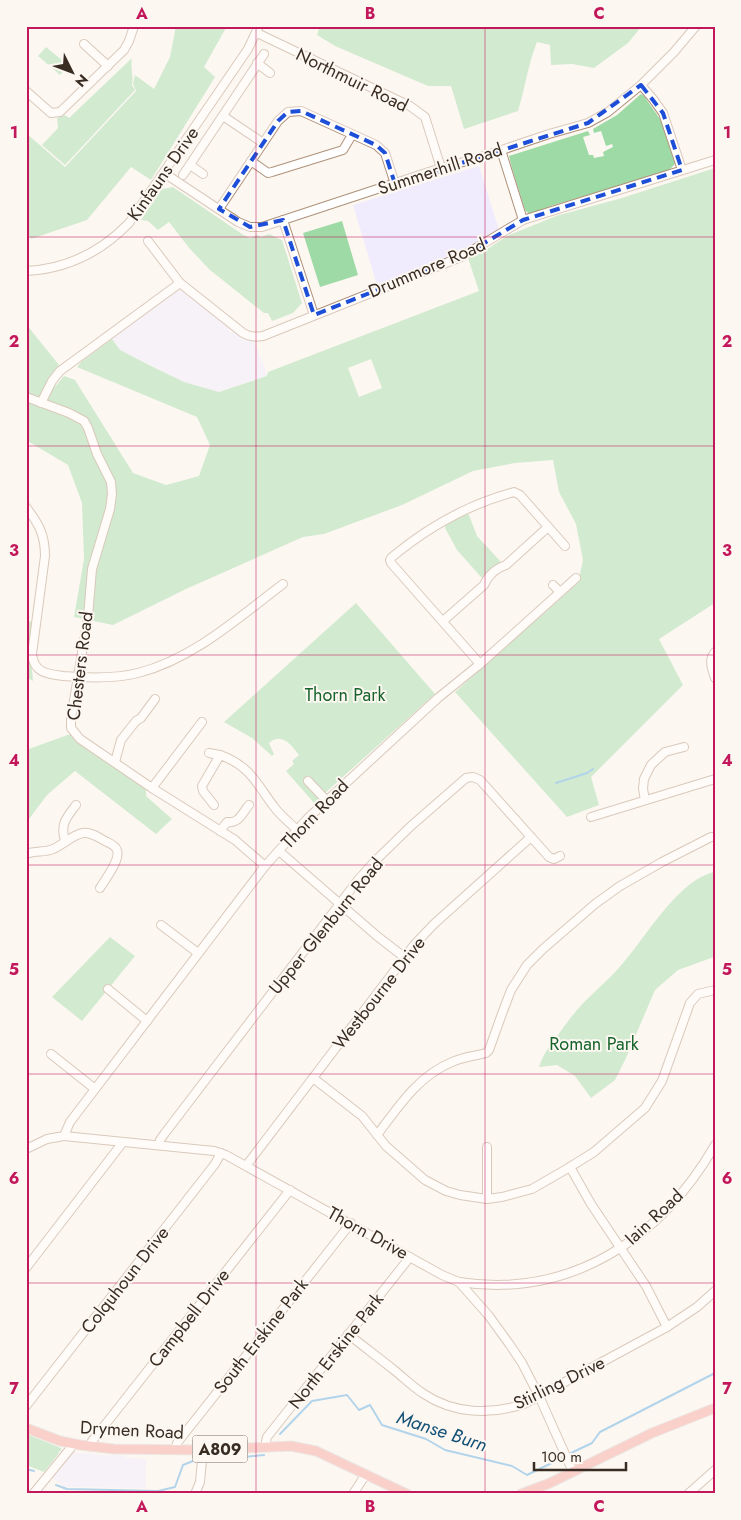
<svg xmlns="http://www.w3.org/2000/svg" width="741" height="1520" viewBox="0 0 741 1520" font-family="Jost,sans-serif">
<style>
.education{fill:#f0ebfd}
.green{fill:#9ddaa5;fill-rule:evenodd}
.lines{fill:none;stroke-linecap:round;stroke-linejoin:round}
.stream{stroke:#57a8df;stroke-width:2}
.minor-casing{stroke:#af9179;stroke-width:10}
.major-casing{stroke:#d7d5d3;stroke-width:11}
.minor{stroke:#fff;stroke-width:8}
.major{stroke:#f5a19c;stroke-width:9}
.marked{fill:none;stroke:#1d4ed8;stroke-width:4;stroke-dasharray:10 6;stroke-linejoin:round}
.grid{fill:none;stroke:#c2185b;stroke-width:1;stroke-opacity:0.55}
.labels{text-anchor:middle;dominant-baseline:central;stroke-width:4;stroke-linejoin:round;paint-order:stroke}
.shield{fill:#fdf7f2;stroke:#746a61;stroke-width:1}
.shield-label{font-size:16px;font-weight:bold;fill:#392d23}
.street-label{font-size:18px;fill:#392d23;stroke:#fdf7f2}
.park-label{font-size:18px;fill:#16642c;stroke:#fdf7f2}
.water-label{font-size:19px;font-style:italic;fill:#145176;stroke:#fdf7f2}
.neatline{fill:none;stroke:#c2185b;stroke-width:2}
.grid-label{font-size:16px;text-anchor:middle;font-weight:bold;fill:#c2185b}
</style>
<rect width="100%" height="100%" fill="#fdf7f2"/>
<g class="education">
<polygon points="479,166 499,230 459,252 377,285 353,205"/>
<polygon points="176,291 183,291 190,296 230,328 229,330 232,333 234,331 241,336 240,339 243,338 254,341 268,376 218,392 184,382 120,350 112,339"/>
<polygon points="71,1452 101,1455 122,1455 125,1457 146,1459 146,1488 65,1487 50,1476"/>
</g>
<g class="green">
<polygon points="176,26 227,26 204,67 215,77 151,180 131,167 87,220 31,239 26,229 26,133 65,167 136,91 133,84 135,75 154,89 170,57"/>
<path d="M320,26H642L628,43L594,68L572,64L551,65L550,45L537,42C528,64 525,89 518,111L464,129L451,86H428L335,46L317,35Z"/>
<polygon points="46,47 68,65 60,75 38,56"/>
<path d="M132,58C130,68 134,75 132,85L135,90L65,165L42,145L58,128L57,118L65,115L69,118Z"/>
<polygon points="641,94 644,96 660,119 675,164 668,171 554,205 529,214 525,210 512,168 509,156 588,131 590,135 583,137 589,155 593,155 594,158 604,156 603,152 613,147 612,144 606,146 601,131 594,133 593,129 617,115"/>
<path d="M715,168V603L659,639L683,685L591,777L599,805L567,817L455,692L578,583L583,560L576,524L559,492L553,460L515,463L473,471L402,505L324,534L303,537L186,589L113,625L74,617L84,559L82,503L68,465L26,440V324L59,365L51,377L43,401L64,376L75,380L133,473L166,485L199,476L210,445L197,417L77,367L81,362L112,339L120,350L151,366L184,382L219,392L267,376L268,372L479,291L468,258L483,252L507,236L556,216L622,198ZM371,359L382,388L359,397L348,368Z"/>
<polygon points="173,187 242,234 250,238 257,235 261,237 269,234 282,240 302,303 293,313 272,321 268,313 264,313 210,270 190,249 169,222 158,230 148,221 141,220 162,189"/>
<polygon points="342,221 358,275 320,287 303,233"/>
<polygon points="466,513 469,515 477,536 500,561 499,564 483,578 481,577 457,550 445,528 446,525"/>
<path d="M356,603L435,694L314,803L286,771L294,764L292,761L299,755C291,745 282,732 269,743L274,754L272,756L252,738L224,722Z"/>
<polygon points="26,620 35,623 31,660 33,681 26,677"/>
<polygon points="73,733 146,784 146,796 172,819 156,834 75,771 47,795 26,823 26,750"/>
<path d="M715,872L714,957L678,970L655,990L626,1058L615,1080L591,1098L575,1076L557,1065L539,1067C543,1054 550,1045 558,1035C564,1027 570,1018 577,1010C589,996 604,984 617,970C643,943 677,879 715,872Z"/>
<polygon points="110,937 135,956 82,1021 52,997"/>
<polygon points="29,1435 61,1448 61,1451 58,1452 59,1453 44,1472 26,1465 26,1441"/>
</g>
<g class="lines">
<g class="stream">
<polyline points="556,783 587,773 593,769"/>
<polyline points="280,1434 312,1401 347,1395 359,1410 370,1405 382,1425 426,1439 445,1450 512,1466 527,1475 562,1458"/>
<polyline points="571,1453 592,1443 600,1432 715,1373"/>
<polyline points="204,1461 264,1455"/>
<polyline points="26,1469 34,1471"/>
<polyline points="56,1485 67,1489 158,1491 175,1487 183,1465 193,1461 200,1461"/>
</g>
<g class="minor-casing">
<g id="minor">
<polyline points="257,33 410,106 425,117 441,168"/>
<polyline points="84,44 108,66"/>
<polyline points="257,63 270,73"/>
<polyline points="641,85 653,99 663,113 682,170"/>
<polyline points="26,91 51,113 60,112 124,50 129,41 134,26"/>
<polyline points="223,116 263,143"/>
<polyline points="501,150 523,220"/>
<polyline points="251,161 268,173 272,172 343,150 352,135"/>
<polyline points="190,165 203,174"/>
<polyline points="164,173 238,222 250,227 262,227 441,168 478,158 549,134 588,123 608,112 641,85 674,52 696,26"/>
<polyline points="183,175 264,54"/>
<polyline points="219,209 278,121 288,112 301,111 376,145 385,153 395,184"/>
<polyline points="283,220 314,315"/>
<path d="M148,241L180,283L243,333C250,337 255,337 263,336L461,257L523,220L715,160"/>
<path d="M26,271C67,269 101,252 129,223L248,49L259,26"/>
<polyline points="26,397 69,413 84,421 88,428 97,454 111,482 112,494 110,509 92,569 88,617 71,718 71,728 80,739 152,788 235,840 265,866"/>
<polyline points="41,403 52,381 60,371 180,283"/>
<path d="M26,507C39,524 45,535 45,556L32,654C34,673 47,674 63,676C87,678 114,679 138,673C193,659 238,618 283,584"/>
<polyline points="553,585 560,592"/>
<path d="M443,621L484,585C488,576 496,568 506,565L548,527"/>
<path d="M715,652C708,660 712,669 715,678"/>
<path d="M480,664L391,563L390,560L392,557C427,528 469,504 514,492L520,495L565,546"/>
<polyline points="209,753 220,755"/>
<polyline points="115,762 121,740 136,721 141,718 155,699"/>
<polyline points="308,781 326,800"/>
<polyline points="152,788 202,722"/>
<polyline points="645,800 643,789 644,779 651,765 665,752 684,747"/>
<path d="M214,805L203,791L202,786L220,755C251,766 257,785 275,808C281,816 290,823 297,830"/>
<polyline points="591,817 715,779"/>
<path d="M220,831L227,822C239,824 242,813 249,805"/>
<path d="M65,841C60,824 66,818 76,805"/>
<polyline points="279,851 377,936 404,957"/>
<path d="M26,854C36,850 44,853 53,849C63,845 72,835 83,833C91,832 98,837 105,841C109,843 115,845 117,850C121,859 105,880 100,888"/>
<polyline points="161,925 198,953"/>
<polyline points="108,989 147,1021"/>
<polyline points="51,1054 95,1089"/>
<polyline points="313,1078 362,1116 386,1146 425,1180 446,1191 460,1195 487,1199 502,1197 532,1189 570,1167 594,1152 645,1108 662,1081 690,1003 698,994 715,990"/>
<path d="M377,1135C399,1106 418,1076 452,1062C463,1057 475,1056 486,1053L489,1050L503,1011L511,990L527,965L543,949L595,904L620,886L662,862L711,837H715"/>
<polyline points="64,1136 214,1151 226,1155 442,1275 459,1282 489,1316 510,1345 522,1363 539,1396 573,1472"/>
<polyline points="159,1145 160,1140 165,1133 358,880 375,861 411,826 466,778 473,777 480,780 549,857 554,859 560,856"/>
<polyline points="26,1149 47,1139 64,1136 70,1122 265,866 308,818 438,698 480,664 576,578"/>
<polyline points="246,1166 414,945 434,924 531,837"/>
<polyline points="570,1167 591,1204 646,1286 667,1327"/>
<polyline points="487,1199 487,1147"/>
<polyline points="26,1268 123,1142"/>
<path d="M459,1282C570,1299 661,1239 715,1145"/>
<path d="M348,1334C363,1346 379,1358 394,1370C404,1378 413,1387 424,1394C454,1414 490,1415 524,1404L667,1327L697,1307L715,1291"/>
<polyline points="26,1406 215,1164 221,1153"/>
<polyline points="265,1446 267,1437 410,1257"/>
<polyline points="91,1447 92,1441 97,1435 290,1190"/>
<polyline points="175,1450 177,1443 351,1223"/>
<polyline points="33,1494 74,1444"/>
<polyline points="195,1494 200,1482 203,1450"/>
<polyline points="353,1494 366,1474"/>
<polyline points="688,1494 715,1470"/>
</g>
</g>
<g class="major-casing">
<g id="major">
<polyline points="26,1428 60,1441 80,1445 114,1449 203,1450 291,1446 316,1451 407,1494"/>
<polyline points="521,1494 550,1483 652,1433 715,1408"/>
</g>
</g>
<use href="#minor" class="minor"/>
<use href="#major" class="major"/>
</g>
<path d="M0 0H741V1520H0ZM641,85L663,113L682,170L523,220L461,257L314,315L283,220L250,227L219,209L278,121L288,112L301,111L376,145L385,153L395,184L588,123Z" fill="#fdf7f2" fill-opacity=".55" fill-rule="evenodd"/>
<path class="marked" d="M641,85L663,113L682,170L523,220L461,257L314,315L283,220L250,227L219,209L278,121L288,112L301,111L376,145L385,153L395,184L588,123Z"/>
<path class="grid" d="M256,26V1494M485,26V1494M26,237H715M26,446H715M26,655H715M26,865H715M26,1074H715M26,1283H715"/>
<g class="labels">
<rect class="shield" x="192.5" y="1435.5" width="55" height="27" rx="4"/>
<g class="shield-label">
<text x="220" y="1449">A809</text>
</g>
<g class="street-label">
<text transform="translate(352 80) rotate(26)">Northmuir Road</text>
<text transform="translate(440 169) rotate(-18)">Summerhill Road</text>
<text transform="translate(163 174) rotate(-55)">Kinfauns Drive</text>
<text transform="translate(427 268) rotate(-23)">Drummore Road</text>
<text transform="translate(80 666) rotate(-83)">Chesters Road</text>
<text transform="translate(315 814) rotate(-46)">Thorn Road</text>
<text transform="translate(326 926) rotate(-51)">Upper Glenburn Road</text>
<text transform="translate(379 993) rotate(-52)">Westbourne Drive</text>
<text transform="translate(654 1217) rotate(-43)">Iain Road</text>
<text transform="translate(368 1233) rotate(29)">Thorn Drive</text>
<text transform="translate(125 1280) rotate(-52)">Colquhoun Drive</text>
<text transform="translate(189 1318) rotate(-52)">Campbell Drive</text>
<text transform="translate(261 1336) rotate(-52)">South Erskine Park</text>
<text transform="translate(336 1351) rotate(-52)">North Erskine Park</text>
<text transform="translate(559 1383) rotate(-26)">Stirling Drive</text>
<text transform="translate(132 1430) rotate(3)">Drymen Road</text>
</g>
<g class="park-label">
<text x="345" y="695">Thorn Park</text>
<text x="594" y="1044">Roman Park</text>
</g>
<g class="water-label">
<text transform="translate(442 1431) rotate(18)">Manse Burn</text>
</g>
</g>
<rect width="741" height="1520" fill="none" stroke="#fdf7f2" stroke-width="55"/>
<g transform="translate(72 72) rotate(132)" stroke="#fdf7f2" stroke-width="4" paint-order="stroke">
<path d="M0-4L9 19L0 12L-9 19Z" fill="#392d23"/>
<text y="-8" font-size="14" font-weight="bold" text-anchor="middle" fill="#392d23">N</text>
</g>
<path d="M534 1462v8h92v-8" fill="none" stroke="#392d23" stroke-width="2.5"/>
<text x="541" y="1462" font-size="15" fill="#392d23" stroke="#fdf7f2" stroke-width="4" paint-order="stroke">100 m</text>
<rect x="28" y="28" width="686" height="1464" class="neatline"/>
<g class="grid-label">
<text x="142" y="19">A</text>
<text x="370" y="19">B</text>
<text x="599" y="19">C</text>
<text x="14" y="138">1</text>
<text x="727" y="138">1</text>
<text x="14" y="347">2</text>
<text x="727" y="347">2</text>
<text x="14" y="556">3</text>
<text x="727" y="556">3</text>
<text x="14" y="766">4</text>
<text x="727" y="766">4</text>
<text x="14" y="975">5</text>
<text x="727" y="975">5</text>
<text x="14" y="1184">6</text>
<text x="727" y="1184">6</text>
<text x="14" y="1394">7</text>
<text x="727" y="1394">7</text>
<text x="142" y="1512">A</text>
<text x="370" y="1512">B</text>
<text x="599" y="1512">C</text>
</g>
</svg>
